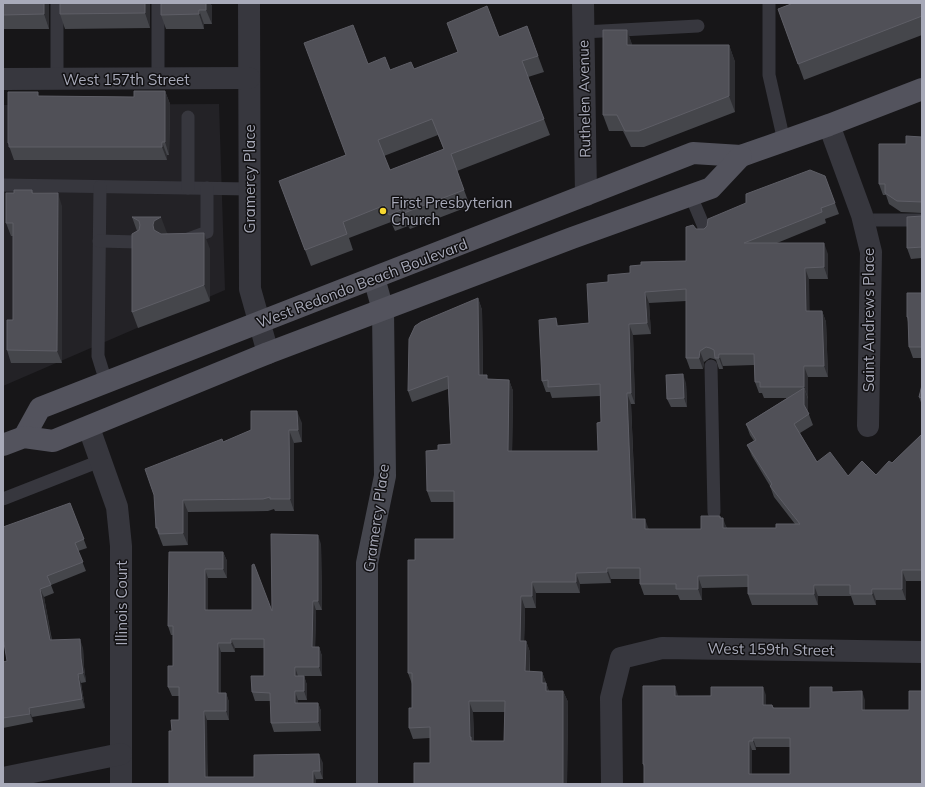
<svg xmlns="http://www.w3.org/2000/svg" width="925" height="787" viewBox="0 0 925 787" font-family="Mulish,sans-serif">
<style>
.built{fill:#232226}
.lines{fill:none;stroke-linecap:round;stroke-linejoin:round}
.lane{stroke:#37373e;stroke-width:13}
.street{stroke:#37373e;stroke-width:22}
.secondary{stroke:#45464e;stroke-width:22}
.primary{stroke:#53535d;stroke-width:22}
.wall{fill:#45464b;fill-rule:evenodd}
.shaded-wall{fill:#2e2e32}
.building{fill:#505057;stroke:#5e5e66;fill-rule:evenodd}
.poi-dot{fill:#f7d830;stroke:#121113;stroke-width:1.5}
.labels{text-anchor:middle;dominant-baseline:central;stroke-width:3;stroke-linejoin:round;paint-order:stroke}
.street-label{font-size:15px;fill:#a8aab9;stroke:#121113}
.poi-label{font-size:15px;fill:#a8aab9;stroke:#121113;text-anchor:start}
</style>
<rect width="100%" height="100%" fill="#171618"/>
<polygon class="built" points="219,104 225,290 3,386 3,105"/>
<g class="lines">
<g class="lane">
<polyline points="57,3 57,79"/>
<polyline points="769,3 769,75 784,141"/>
<polyline points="583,32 698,26"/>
<polyline points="158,79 158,3"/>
<polyline points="3,185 249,189"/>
<polyline points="100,187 98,356 106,382"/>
<polyline points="188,188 188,117"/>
<polyline points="691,196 704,227 704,233"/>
<polyline points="863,220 922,220"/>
<polyline points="188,239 207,232 207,188"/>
<polyline points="99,241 138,242"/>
<polyline points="711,366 714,512"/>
<polyline points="3,499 100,461"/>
</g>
<g class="street">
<polyline points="249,3 250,289 268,353"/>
<polyline points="583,3 586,195"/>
<polyline points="3,79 249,78"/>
<polyline points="829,125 862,215 871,252 868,426"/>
<polyline points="89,428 117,507 121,546 121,784"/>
<polyline points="3,778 121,754"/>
<polyline points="612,784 611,698 621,658 662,648 922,652"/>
</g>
<polyline class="secondary" points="367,784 367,563 385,476 383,310 374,278"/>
<g class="primary">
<polyline points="24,437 40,408 693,153 741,156 829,125 922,89"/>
<polyline points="3,445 24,437 53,441 268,353 572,238 711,188 741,156"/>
</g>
</g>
<g class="wall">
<rect x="3" y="3" width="46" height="26"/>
<polygon points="60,3 150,3 150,28 65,29 60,14"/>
<polygon points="161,3 210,3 212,6 212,24 204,24 204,29 166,29 161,15"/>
<polygon points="791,3 922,3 922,35 804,80 778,9 791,4"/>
<path d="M447,23L499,37L527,26L544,72L528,77L550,135L457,171L470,206L410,229L408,226L395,231L391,222L349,238L353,250L311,266L279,181L346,155L368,64L390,70L414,69L458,52ZM438,135L444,150L390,170L384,156Z"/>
<polygon points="627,30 632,45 729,45 735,62 735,112 644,147 631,147 623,131 609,131 603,115"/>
<polygon points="165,91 170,104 169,155 167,155 167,160 14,160 8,143 40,96 134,97"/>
<polygon points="922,137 922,213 901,212 889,204 886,195 883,195 879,184 906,144"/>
<path d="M825,176L839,214L825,219L826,223L777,243L828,254V279H809V311H822L826,322L828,377H808V412L813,425L800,433L817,462L848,476L876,475L892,463L922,434V581H906V600H876V605H854L851,596H818V605H752L748,594V587L702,588V600H680L678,595H644L640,584V579H611V583L580,584V593H536V608H525L524,641H526L530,652V672H542L549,691H563L568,702L567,784H414L430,763V738L413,739L409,728L412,708V684L408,673L415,560L454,539V502H431L427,491L438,450L451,444L448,389L412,402L408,391L478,298L482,310L483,375L488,379L509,380L513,391L512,451H598L601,422L600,396L552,398L550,392H546L542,381L559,326L589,323L608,282L630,273L641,265L686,261L696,229H704ZM686,301V358L690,369H703L704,362L710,358L714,359L716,360L719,369H723V366L754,365L755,382L759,393H762L764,398H787L746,424L750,435L754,441L747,445L752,456L770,486L774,497L795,524L776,528H727L720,516L701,529H649L636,519L631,404H635L633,335L651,334L649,303ZM473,712H505L504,741H474Z"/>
<polygon points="32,190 33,193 62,206 62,363 11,363 7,350 13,320 13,236 11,236 6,223 14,193"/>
<polygon points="922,216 922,258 911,259 907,248"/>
<polygon points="132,217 167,233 166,233 210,249 210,301 138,328 132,312 137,231"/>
<polygon points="922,293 922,358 913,358 909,347 908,322 907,317"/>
<polygon points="686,383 687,407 671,407 667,399"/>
<polygon points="922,385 922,405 919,397"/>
<polygon points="302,423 302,442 294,443 294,511 275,511 274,509 268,511 188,512 188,545 163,546 156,528 154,495 223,442"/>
<polygon points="70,503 87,548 78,551 86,571 51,585 54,593 44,597 52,640 83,648 84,667 86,682 81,683 85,708 32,717 33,722 3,728 3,662 7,661"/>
<polygon points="321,544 322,610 316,610 315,647 319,647 322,656 322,676 304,676 307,685 307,700 298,700 298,703 318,703 321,711 321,731 274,732 271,723 271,701 255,701 252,692 264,676 264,648 235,648 235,652 221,652 221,693 226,693 229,702 229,720 207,720 207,762 208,777 254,777 323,763 323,779 169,784 172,731 179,720 179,696 172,696 168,687 173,666 173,635 171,635 168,626 169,552 223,552 227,561 227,578 208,578 208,610 272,611"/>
<path d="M834,692L865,700V710L922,784H644V767L643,764L678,695V696L766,695V705H772L774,708H810ZM756,747H790V774H752V750H756Z"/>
</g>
<g class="shaded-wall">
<polygon points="44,3 49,3 49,29 44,14"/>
<polygon points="145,3 150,3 150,28 145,13"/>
<polygon points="206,3 210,3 212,6 212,24 206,10"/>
<polygon points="199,10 204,24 204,29 199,14"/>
<polygon points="627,30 633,47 627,45"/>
<polygon points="729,45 735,62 735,112 729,96"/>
<polygon points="165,91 170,104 169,155 165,142"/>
<polygon points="162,142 167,155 167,160 162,147"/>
<polygon points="58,193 62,206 62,363 57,351"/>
<polygon points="161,217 167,233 160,238 154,230 153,225 154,221"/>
<polygon points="204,233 210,249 210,301 204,285"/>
<polygon points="824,243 828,254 828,279 824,267"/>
<polygon points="805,268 809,279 810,322 806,311"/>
<polygon points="645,292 649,303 651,334 647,323"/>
<polygon points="478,298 482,310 483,386 479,375"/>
<polygon points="822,311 826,322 828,377 824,366"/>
<polygon points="556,318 560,330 557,326"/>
<polygon points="629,324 633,335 635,404 631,393"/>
<polygon points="700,351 704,362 703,369 699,358"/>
<polygon points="719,354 723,366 723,369 719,358"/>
<polygon points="804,366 808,377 808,398 804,387"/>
<polygon points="683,374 686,383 687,407 684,398"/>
<polygon points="509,380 513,391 512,462 508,451"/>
<polygon points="804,388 808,399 808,415 804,405"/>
<polygon points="627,393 631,404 636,530 632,519"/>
<polygon points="297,411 302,423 302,442 298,430"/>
<polygon points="289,430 294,443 294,511 290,499"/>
<polygon points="183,500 188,512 188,545 183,533"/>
<polygon points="720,516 723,523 723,518 727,529 723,528"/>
<polygon points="645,519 649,530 645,529"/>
<polygon points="318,535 321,544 322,610 318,601"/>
<polygon points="223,552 227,561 227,578 223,569"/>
<polygon points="607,568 611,579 611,583 607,572"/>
<polygon points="205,569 208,578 208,619 205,610"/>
<polygon points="902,570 906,581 906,600 902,589"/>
<polygon points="576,573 580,584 580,593 576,582"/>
<polygon points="698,576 702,588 702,600 698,589"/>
<polygon points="532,582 536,593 536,608 532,596"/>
<polygon points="814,585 818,596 818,605 814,594"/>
<polygon points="40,589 44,597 53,649 50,640"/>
<polygon points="872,589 876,600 876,605 872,594"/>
<polygon points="521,596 525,608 524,652 520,641"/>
<polygon points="313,601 316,610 315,656 312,647"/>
<polygon points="80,639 83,648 84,667 86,682 83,673 81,658"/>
<polygon points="231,639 235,648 235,652 231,643"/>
<polygon points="526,641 530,652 529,683 525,671"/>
<polygon points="218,643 221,652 221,702 218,693"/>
<polygon points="319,647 322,656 322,676 319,667"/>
<polygon points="295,667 298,676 295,676"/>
<polygon points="542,672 550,694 546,691 542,683"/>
<polygon points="78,674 81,683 85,708 82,699"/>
<polygon points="304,676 307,685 307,700 304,691"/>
<polygon points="675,686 678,695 678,705 675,696"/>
<polygon points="763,687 766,695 766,714 763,705"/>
<polygon points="295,691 298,700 298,712 295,703"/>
<polygon points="563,691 568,702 567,784 563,784"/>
<polygon points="862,691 865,700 865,719 862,710"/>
<polygon points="226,693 229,702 229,720 226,711"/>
<polygon points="469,701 473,712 474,745 475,748 470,737"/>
<polygon points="318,703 321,711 321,731 318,722"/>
<polygon points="29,708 32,717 33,722 30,714"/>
<polygon points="204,711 207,720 208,784 205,777"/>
<polygon points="753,738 756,747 756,750 753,741"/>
<polygon points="749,741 752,750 752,783 749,774"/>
<polygon points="319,754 323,763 323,779 320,771"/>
<polygon points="313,771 316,779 316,784 313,784"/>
</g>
<g class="building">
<polygon points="3,3 44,3 44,14 3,15"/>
<polygon points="60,3 145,3 145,13 60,14"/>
<polygon points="161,3 206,3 206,10 199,10 199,14 161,15"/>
<polygon points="791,3 922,3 922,16 798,64 778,9 791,4"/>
<path d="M487,6L499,37L527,26L538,56L522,61L544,119L451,154L464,190L404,213L403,209L389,215L385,205L343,222L347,234L305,250L279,181L346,155L304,43L353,25L368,64L385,57L390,70L411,62L414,69L458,52L447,23ZM432,119L444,149L390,170L378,140Z"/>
<polygon points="603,30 627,30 627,45 729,45 729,96 639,131 625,131 617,115 603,115"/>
<polygon points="134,91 165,91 165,142 162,142 162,147 9,147 9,143 8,143 8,92 38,92 38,96 134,97"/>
<polygon points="906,136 922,137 922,202 897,201 885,193 885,184 879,184 879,144 906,144"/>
<path d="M810,170L825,176L835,203L821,208L822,212L744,243H824V267L805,268L806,311H822L824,366H804V387H760V382H755L754,354H719V358H715L714,350L710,348L706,347L700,351L699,358H686V289L645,292L647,323L629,324L631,393H627L632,519H645V529H701V516H720V518H723V528H776V524H800L770,486L772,484L747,445L756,440L746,424L804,388V405L809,414L794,424L817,462L830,452L848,476L862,461L876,475L889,461L892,463L922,434V570H902V589H872V594H850V585H814V594H748V575L698,576V589H676V584H640V568H607V572L576,573V582H532V596H521L520,641H526L525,671L542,672V683H546V691H563V784H414V763H430V727L409,728V708H412V673H408V560H415V539H454V491H427L426,451L438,450V445L451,444L448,376L408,391L409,339L415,326L421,322L478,298L479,375H487V379L509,380L508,451H598L597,423L601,422L600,384L548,387V380L542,381L539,320L556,318L557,326L589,323L587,284L608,282V275L630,273V266L641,265V262L686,261V227L693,225L696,229H704L707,226L708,219L746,203V194ZM469,701H505L504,741H471V737H470Z"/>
<polygon points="14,190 32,190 32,193 58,193 57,351 7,350 7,320 13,320 13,223 6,223 6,193 14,193"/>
<polygon points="922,216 922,247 907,248 907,217"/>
<polygon points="132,217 161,217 154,221 153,225 154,230 161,234 204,233 204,285 132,312 132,234 139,230 140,225 139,221"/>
<polygon points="907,293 922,293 922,347 909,347 908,317 907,317"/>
<polygon points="683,374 684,398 667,399 666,375"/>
<polygon points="922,385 922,398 919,397"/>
<polygon points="251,411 297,411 298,430 289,430 290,499 270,499 270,497 263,499 183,500 183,533 159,534 158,528 156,528 154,495 145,469 222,439 223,442 251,430"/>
<polygon points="70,503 84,539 75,543 83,562 47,576 51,585 40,589 50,640 80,639 81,658 83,673 78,674 82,699 29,708 30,714 3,718 3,662 7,661 3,637 3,527"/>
<polygon points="271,534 318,535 318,601 313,601 312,647 319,647 319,667 295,667 295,676 304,676 304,691 295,691 295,703 318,703 318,722 271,723 270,693 252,692 251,676 264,676 264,639 231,639 231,643 218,643 218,693 226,693 226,711 204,711 205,777 254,777 254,755 319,754 320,771 313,771 313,784 169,784 169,731 172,731 171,720 179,720 179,687 168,687 168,666 173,666 173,626 168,626 169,552 223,552 223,569 205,569 205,610 252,610 252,565 254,564 272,611"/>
<path d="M643,686H675V696H711V687H763V705H772L773,708H810V687H832V692L862,691V710H909V691H922V784H644V764H643ZM753,738H790V774H749V741H753Z"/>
</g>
<circle class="poi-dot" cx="383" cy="211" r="4"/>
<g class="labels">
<g class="street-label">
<text x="126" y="79">West 157th Street</text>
<text transform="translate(584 99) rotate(-91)">Ruthelen Avenue</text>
<text transform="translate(249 179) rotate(-90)">Gramercy Place</text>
<text transform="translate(362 283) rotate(-21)">West Redondo Beach Boulevard</text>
<text transform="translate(868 320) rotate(-90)">Saint Andrews Place</text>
<text transform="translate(376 518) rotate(-82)">Gramercy Place</text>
<text transform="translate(121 603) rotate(-90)">Illinois Court</text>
<text transform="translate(771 649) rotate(1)">West 159th Street</text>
</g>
<g class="poi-label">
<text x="391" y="202">First Presbyterian<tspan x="391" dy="17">Church</tspan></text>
</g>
</g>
<rect width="925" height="787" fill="none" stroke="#a8aab9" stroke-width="8"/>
</svg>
